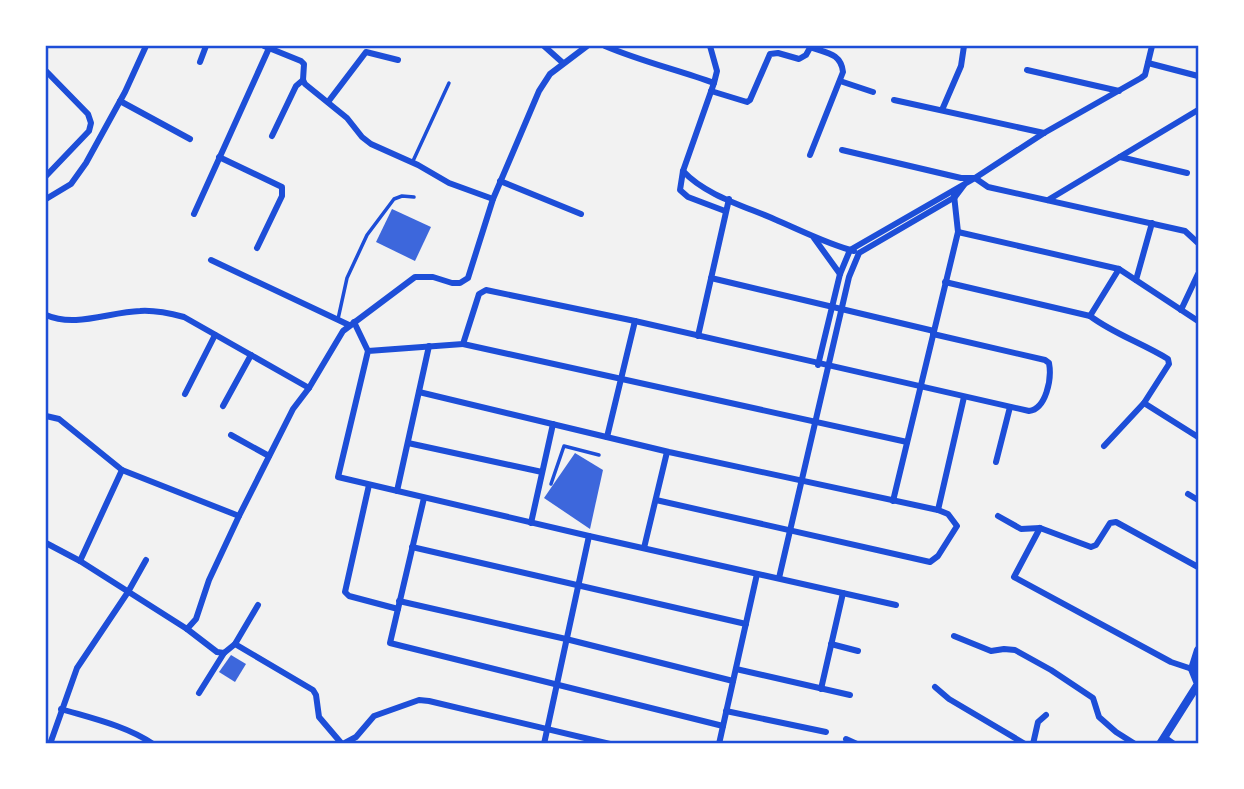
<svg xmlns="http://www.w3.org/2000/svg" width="1244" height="789" viewBox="0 0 1244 789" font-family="Cabin,sans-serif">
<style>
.building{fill:#3d67dc}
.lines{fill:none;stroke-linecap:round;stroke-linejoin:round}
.service{stroke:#1d4ed8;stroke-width:3.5}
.minor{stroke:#1d4ed8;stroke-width:6}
.tertiary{stroke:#1d4ed8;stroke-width:8}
.neatline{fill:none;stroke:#1d4ed8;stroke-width:2.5}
</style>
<rect width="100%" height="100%" fill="#f2f2f2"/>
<g class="building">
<polygon points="392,209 431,227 415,261 376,242"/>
<polygon points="575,453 603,470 590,529 544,498"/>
<polygon points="231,655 246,664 235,682 219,672"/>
</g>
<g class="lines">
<g class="service">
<polyline points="413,161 449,83"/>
<polyline points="338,319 347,278 367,235 394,199 402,196 414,197"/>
<polyline points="551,484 564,446 599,455"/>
</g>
<g class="minor">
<polyline points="264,46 301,61 304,64 303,80 305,84 347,118 362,137 371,144 418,165 449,183 493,199"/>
<polyline points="544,46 563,63"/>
<path d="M605,46C640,61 678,70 714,83"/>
<polyline points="710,46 717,71 714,83 683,171 680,190 688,197 725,211"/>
<path d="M810,47C826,53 841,53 843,72L810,155"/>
<polyline points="200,62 206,46"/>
<polyline points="1148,63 1198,76"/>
<polyline points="1027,70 1119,91"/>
<polyline points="46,71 88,114 91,123 89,131 46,176"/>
<polyline points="840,81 873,92"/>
<polyline points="711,91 747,102 750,100 770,54 778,53 799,59 806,55 811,46"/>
<polyline points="894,100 1044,133"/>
<polyline points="120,101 190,139"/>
<polyline points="328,102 366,52 398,60"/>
<polyline points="942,110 961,66 964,46"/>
<polyline points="272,136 296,86 303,80"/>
<polyline points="842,150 961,178 975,178 988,187 1185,231 1198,243"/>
<polyline points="219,157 282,187 282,196 257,248"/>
<polyline points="1120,157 1187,173"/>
<path d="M683,171C705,195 744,206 774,219C800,230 827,244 854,251"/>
<polyline points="500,181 581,214"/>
<polyline points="46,199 71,184 86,163 125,92 146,46"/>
<polyline points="1048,200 1198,110"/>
<polyline points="194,214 270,46"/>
<polyline points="958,232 1119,269 1198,321"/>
<polyline points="814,238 840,274"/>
<polyline points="211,260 349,325"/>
<polyline points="711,278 934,331"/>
<polyline points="1136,280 1152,223"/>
<polyline points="945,282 1090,316 1119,269"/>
<polyline points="1181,310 1198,274"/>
<path d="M46,315C75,328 109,312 140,311C155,310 169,313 184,317L309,388"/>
<path d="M1090,316C1114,334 1142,343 1168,359L1169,364L1144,403L1104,446"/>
<polyline points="354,322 368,351"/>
<polyline points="698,336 729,199"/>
<polyline points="463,344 907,442"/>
<polyline points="818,365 840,274 850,250 975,178 1044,133 1141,78 1145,75 1152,46"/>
<polyline points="419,392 669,452 938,510 948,514 957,526 938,556 930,562 656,500"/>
<polyline points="185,394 215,335"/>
<polyline points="1144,403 1198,437"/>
<polyline points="223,406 251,355"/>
<polyline points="46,416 59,419 122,470 239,516"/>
<polyline points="231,435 269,456"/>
<polyline points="607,437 635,321"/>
<polyline points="408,443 542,472"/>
<polyline points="996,462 1010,407"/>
<polyline points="122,470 80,561 187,629 196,619 209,580 239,516 293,409 309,388 343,331 415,277 433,277 452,283 460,283 468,278 493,199 539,91 550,74 587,46"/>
<polyline points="369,485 345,592 349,596 398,609"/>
<polyline points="397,491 429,346"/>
<polyline points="1188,494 1198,500"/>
<polyline points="424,498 390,643 723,726"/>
<polyline points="893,501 958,232 954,195"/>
<polyline points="938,510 964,397"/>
<polyline points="998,516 1021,529 1040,528 1091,547 1096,545 1110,523 1116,522 1198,567"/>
<polyline points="531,523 553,424"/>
<polyline points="1040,528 1014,577 1171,662 1192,669"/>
<polyline points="46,543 80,561"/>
<polyline points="412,547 746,624"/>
<polyline points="644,548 667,452"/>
<polyline points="779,578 849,277 859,253 955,197 964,185"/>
<polyline points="399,601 566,639 733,681"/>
<path d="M896,605L589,536L338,477L368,351L463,344L479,294L486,290L635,321L1029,411C1046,409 1052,379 1049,363L1045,360L933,334"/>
<polyline points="187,629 217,652 224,653 235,644 258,605"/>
<polyline points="954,636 991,651 1004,649 1015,650 1051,670 1093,698 1099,717 1116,732 1135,744"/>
<polyline points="235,644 313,690 316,695 319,717 342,744"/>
<polyline points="831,644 858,651"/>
<polyline points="736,669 850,695"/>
<polyline points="935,687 949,699 1025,744"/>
<polyline points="821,689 843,593"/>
<polyline points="199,693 224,653"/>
<path d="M61,709C91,718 127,726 153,744"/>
<polyline points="726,711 826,732"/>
<polyline points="1164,737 1174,744"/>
<polyline points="846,739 857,744"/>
<polyline points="50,744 77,668 128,592 146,560"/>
<polyline points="343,744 356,737 374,716 419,700 429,701 610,744"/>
<polyline points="544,744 589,536"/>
<polyline points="719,744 757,574"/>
<polyline points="927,744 934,744"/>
<polyline points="1033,744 1038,722 1046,715"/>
</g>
<polyline class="tertiary" points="1160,744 1198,684 1192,669 1198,650"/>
</g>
<rect width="1244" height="789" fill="none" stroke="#ffffff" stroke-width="94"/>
<rect x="47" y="47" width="1150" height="695" class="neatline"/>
</svg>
